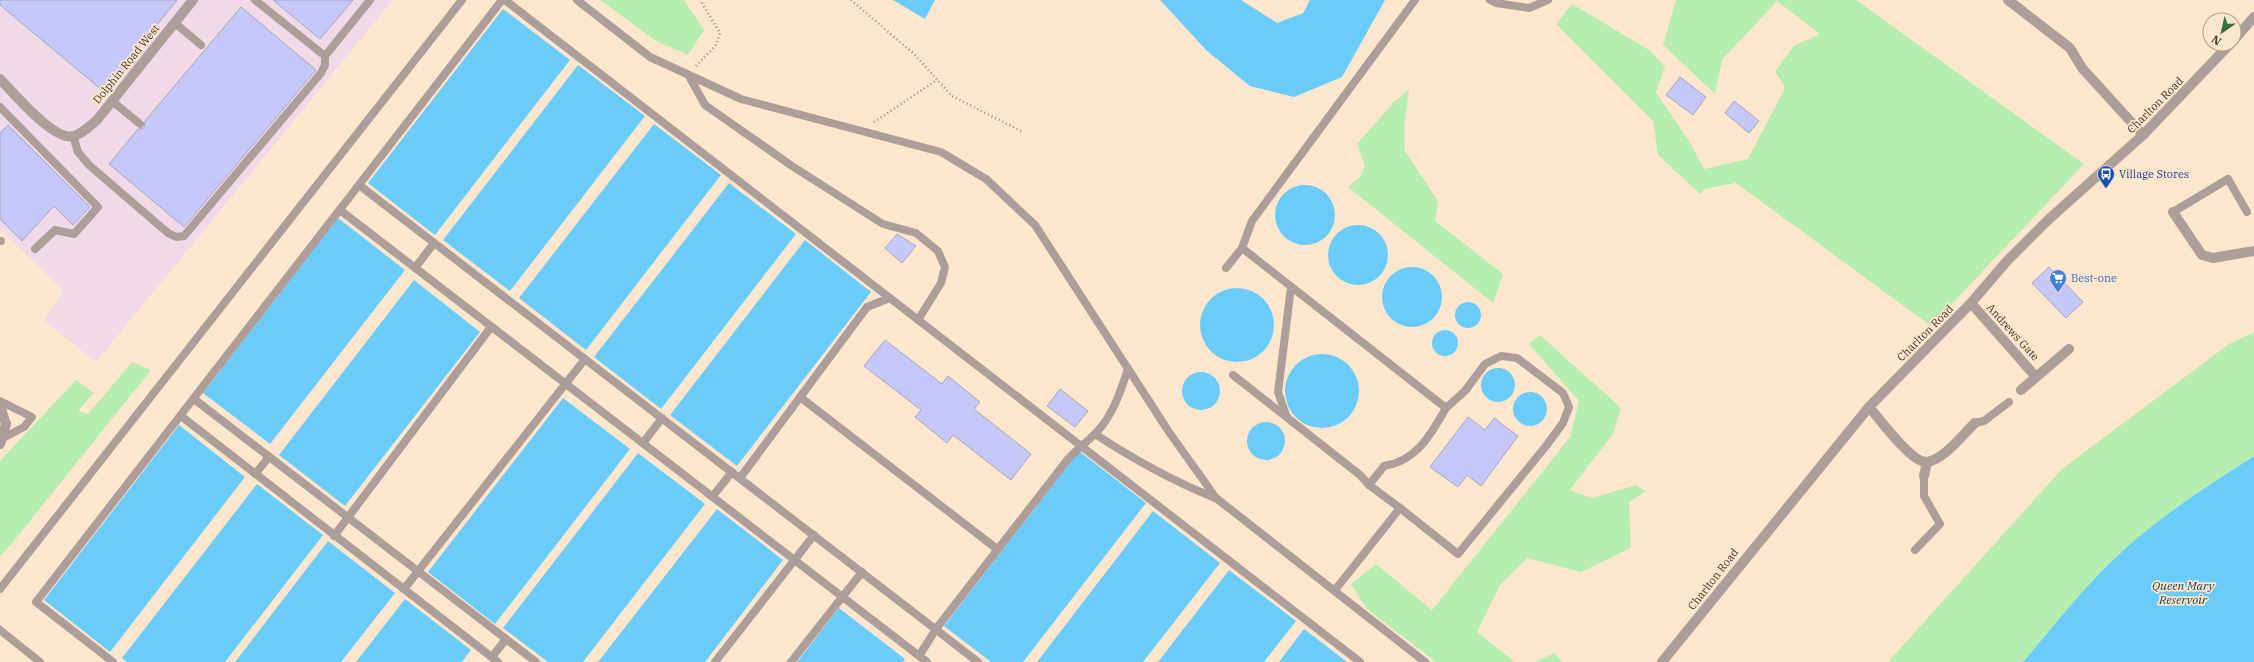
<svg xmlns="http://www.w3.org/2000/svg" width="2254" height="662" viewBox="0 0 2254 662" font-family="'IBM Plex Serif',serif">
<style>
.industrial{fill:#f0dae7}
.green{fill:#b6edb0}
.water{fill:#6accfb}
.building{fill:#c5c8f9;stroke:#a4a6c4}
.lines{fill:none;stroke-linecap:round;stroke-linejoin:round}
.path{stroke:#9d8d7b;stroke-width:2.5;stroke-dasharray:1 3;stroke-linecap:butt}
.service{stroke:#ad9e99;stroke-width:8}
.minor{stroke:#ad9e99;stroke-width:10}
.tertiary{stroke:#ad9e99;stroke-width:10}
.labels{text-anchor:middle;dominant-baseline:central;stroke-width:3.5;stroke-linejoin:round;paint-order:stroke}
.street-label{font-size:11px;fill:#41382e;stroke:#ffe7ce}
.transit-label{font-size:11px;fill:#164399;stroke:#ffe7ce;text-anchor:start}
.shop-label{font-size:11px;fill:#366cbe;stroke:#ffe7ce;text-anchor:start}
.water-label{font-size:12px;font-style:italic;fill:#133e51;stroke:#ffe7ce}
</style>
<rect width="100%" height="100%" fill="#ffe7ce"/>
<polygon class="industrial" points="0,0 393,0 96,362 44,321 63,291 0,229"/>
<g class="green">
<polygon points="600,0 684,0 704,30 688,55 656,41"/>
<polygon points="1676,0 1856,0 2084,164 1931,326 1736,183 1705,189 1700,194 1658,155 1653,121 1556,24 1572,4 1649,50 1665,67 1656,93 1688,139 1704,169 1748,159 1785,88 1775,71 1794,46 1820,34 1777,1 1722,60 1715,94 1663,45"/>
<polygon points="1409,89 1404,126 1405,151 1438,201 1435,221 1503,274 1493,303 1348,187 1360,177 1365,166 1357,144 1393,103"/>
<path d="M2254,332V456C2204,488 2154,520 2112,561C2080,593 2052,628 2023,662H1888L2062,469L2229,344Z"/>
<polygon points="1540,335 1621,408 1613,434 1570,490 1592,498 1636,485 1646,491 1629,502 1631,548 1581,572 1527,558 1500,585 1477,632 1515,662 1436,662 1367,609 1351,584 1376,564 1432,610 1570,437 1579,401 1529,344"/>
<polygon points="132,362 151,370 13,542 0,556 0,461 76,380 94,393 78,411 88,414"/>
<polygon points="1554,653 1563,662 1535,662"/>
</g>
<g class="water">
<polygon points="893,0 935,0 925,19"/>
<polygon points="1160,0 1241,0 1277,23 1303,13 1310,0 1385,0 1342,77 1294,97 1250,86 1207,51"/>
<polygon points="503,9 570,60 435,235 368,183"/>
<polygon points="578,65 645,116 510,291 443,240"/>
<polygon points="654,124 721,175 586,350 519,298"/>
<polygon points="729,183 796,234 661,409 594,357"/>
<circle cx="1305" cy="215" r="30"/>
<polygon points="338,218 405,270 270,444 203,393"/>
<circle cx="1358" cy="255" r="30"/>
<polygon points="805,240 871,292 737,466 670,415"/>
<circle cx="1412" cy="297" r="30"/>
<polygon points="414,280 480,332 345,506 279,455"/>
<circle cx="1237" cy="325" r="37"/>
<circle cx="1468" cy="315" r="13"/>
<circle cx="1445" cy="343" r="13"/>
<circle cx="1322" cy="391" r="37"/>
<circle cx="1498" cy="385" r="17"/>
<circle cx="1201" cy="391" r="19"/>
<circle cx="1530" cy="409" r="17"/>
<polygon points="563,398 630,449 495,624 428,572"/>
<circle cx="1266" cy="441" r="19"/>
<polygon points="179,425 245,477 110,652 44,600"/>
<polygon points="1079,451 1146,503 1023,662 991,662 944,626"/>
<polygon points="638,453 705,504 583,662 548,662 503,628"/>
<path d="M2254,456V662H2023C2052,628 2080,592 2112,561C2154,520 2204,488 2254,456Z"/>
<polygon points="257,484 323,535 225,662 127,662 122,658"/>
<polygon points="717,509 783,560 705,662 598,662"/>
<polygon points="1153,511 1220,563 1143,662 1037,662"/>
<polygon points="328,541 395,593 341,662 235,662"/>
<polygon points="1229,570 1296,621 1264,662 1158,662"/>
<polygon points="405,599 471,650 462,662 356,662"/>
<polygon points="839,608 905,659 903,662 797,662"/>
<polygon points="1304,629 1347,662 1279,662"/>
</g>
<g class="building">
<polygon points="0,0 177,0 103,91 0,5"/>
<polygon points="273,0 353,0 320,39"/>
<polygon points="241,7 316,70 184,227 109,164 138,129 144,128 145,121"/>
<polygon points="1680,77 1706,97 1693,115 1666,95"/>
<polygon points="1734,101 1759,121 1749,133 1725,113"/>
<polygon points="8,125 90,207 73,225 54,206 22,241 0,219 0,133"/>
<polygon points="897,234 916,246 902,263 885,248"/>
<polygon points="2049,267 2083,302 2066,318 2032,283"/>
<polygon points="885,340 942,384 948,376 980,402 974,409 1031,454 1011,480 953,435 947,443 915,417 921,410 864,366"/>
<polygon points="1060,389 1088,411 1075,427 1047,406"/>
<polygon points="1468,417 1485,430 1494,418 1518,436 1481,486 1467,475 1458,487 1430,467"/>
</g>
<g class="lines">
<g class="path">
<polyline points="851,0 913,53 952,96 1021,131"/>
<polyline points="696,66 716,45 720,33 700,0"/>
<polyline points="874,122 937,80"/>
</g>
<g class="service">
<polyline points="255,0 325,56 370,0"/>
<polyline points="505,0 1360,662"/>
<polyline points="577,0 650,57 741,99 941,152 986,179 1035,225 1169,432 1216,498 1425,662"/>
<polyline points="1490,0 1496,3 1529,8 1548,0"/>
<polyline points="175,23 201,45"/>
<polyline points="689,76 705,105 792,166 883,224 916,233 938,251 945,267 941,283 918,320"/>
<polyline points="112,101 140,124"/>
<polyline points="0,107 98,207 74,234 55,230 35,249"/>
<polyline points="73,136 78,152 89,165 168,233 176,237 184,236 321,73 325,65 325,56"/>
<polyline points="359,185 978,662"/>
<polyline points="340,210 927,662"/>
<polyline points="2173,212 2228,179 2247,212"/>
<polyline points="0,241 1,241"/>
<polyline points="415,268 434,243"/>
<polyline points="1226,268 1242,248"/>
<polyline points="1233,375 1360,475 1369,485"/>
<polyline points="800,397 997,549"/>
<polyline points="194,399 536,662"/>
<polyline points="0,401 32,417 24,427 3,438"/>
<polyline points="1286,415 1278,392 1291,287"/>
<polyline points="181,416 498,662"/>
<polyline points="1975,423 1984,421 2009,402"/>
<path d="M1095,434C1133,459 1173,481 1215,498"/>
<polyline points="643,443 662,418"/>
<polyline points="255,474 269,457"/>
<polyline points="740,478 867,307 890,298"/>
<polyline points="712,497 732,472"/>
<path d="M1400,508L1369,485L1384,466C1417,461 1431,434 1446,408L1242,248L1252,221L1415,0"/>
<polyline points="334,536 491,327"/>
<polyline points="1915,550 1940,524 1924,496 1924,476"/>
<polyline points="0,589 462,0"/>
<polyline points="404,589 585,359"/>
<polyline points="1335,590 1400,508 1458,554 1546,446 1563,423 1569,407 1563,393 1517,358 1501,356 1485,364 1465,391 1446,408"/>
<polyline points="0,630 40,662"/>
<path d="M919,656L936,629L1068,459C1077,449 1087,442 1096,433C1113,415 1120,393 1128,369"/>
<polyline points="492,657 506,639"/>
<polyline points="113,662 36,602 502,0"/>
<polyline points="715,662 814,535"/>
<polyline points="791,662 862,572"/>
</g>
<g class="minor">
<polyline points="2008,0 2070,48 2082,68 2143,135"/>
<path d="M0,79C14,93 54,142 74,136C83,133 90,126 97,120L193,0"/>
<polyline points="2173,212 2202,255 2213,258 2254,251"/>
<polyline points="1971,303 2036,377"/>
<polyline points="2021,390 2069,349"/>
<polyline points="0,406 6,424 0,444"/>
<path d="M1869,407C1879,418 1912,464 1927,462C1945,459 1962,435 1975,423"/>
<polyline points="1924,476 1927,462"/>
</g>
<g class="tertiary">
<polyline points="2234,40 2254,17"/>
<polyline points="1662,662 1869,407 1971,303 2007,261 2048,220 2143,135 2230,44"/>
</g>
</g>
<defs>
<g id="bus-pin" transform="scale(0.9)"><path d="M0 17L-7.5 6A9.5 9.5 0 1 1 7.5 6Z" fill="#1a4fb4" stroke="#ffe7ce"/><path d="M-5-6H5V4H4V6H2V4H-2V6H-4V4H-5ZM-3.5-4V0h7V-4ZM-3.5 1.2v1.5H-2V1.2ZM2 1.2v1.5H3.5V1.2Z" fill="#fff"/></g>
<g id="supermarket-pin" transform="scale(0.9)"><path d="M0 17L-7.5 6A9.5 9.5 0 1 1 7.5 6Z" fill="#3f7fe0" stroke="#ffe7ce"/><path d="M-6-5.5h2.5l.6 2H6L4.5 2H-2.5L-4.4-4H-6ZM-1.5 3.2a1.3 1.3 0 1 0 .1 0ZM3 3.2a1.3 1.3 0 1 0 .1 0Z" fill="#fff"/></g>
</defs>
<g fill-rule="evenodd">
<use href="#bus-pin" x="2106" y="174"/>
<use href="#supermarket-pin" x="2058" y="278"/>
</g>
<g class="labels">
<g class="street-label">
<text transform="translate(126 64) rotate(-51)">Dolphin Road West</text>
<text transform="translate(2155 105) rotate(-45)">Charlton Road</text>
<text transform="translate(2013 332) rotate(48)">Andrews Gate</text>
<text transform="translate(1925 333) rotate(-45)">Charlton Road</text>
<text transform="translate(1713 579) rotate(-52)">Charlton Road</text>
</g>
<g class="transit-label">
<text x="2119" y="174">Village Stores</text>
</g>
<g class="shop-label">
<text x="2071" y="278">Best-one</text>
</g>
<g class="water-label">
<text x="2183" y="585">Queen Mary<tspan x="2183" dy="14">Reservoir</tspan></text>
</g>
</g>
<g transform="translate(2222 32) rotate(214)"><circle r="19" fill="#ffe7ce" stroke="#b3a18e"/>
<path d="M0-3L7 15L0 10L-7 15Z" fill="#2d7441"/>
<text y="-6" font-size="11" font-weight="bold" text-anchor="middle" fill="#41382e">N</text>
</g>
</svg>
